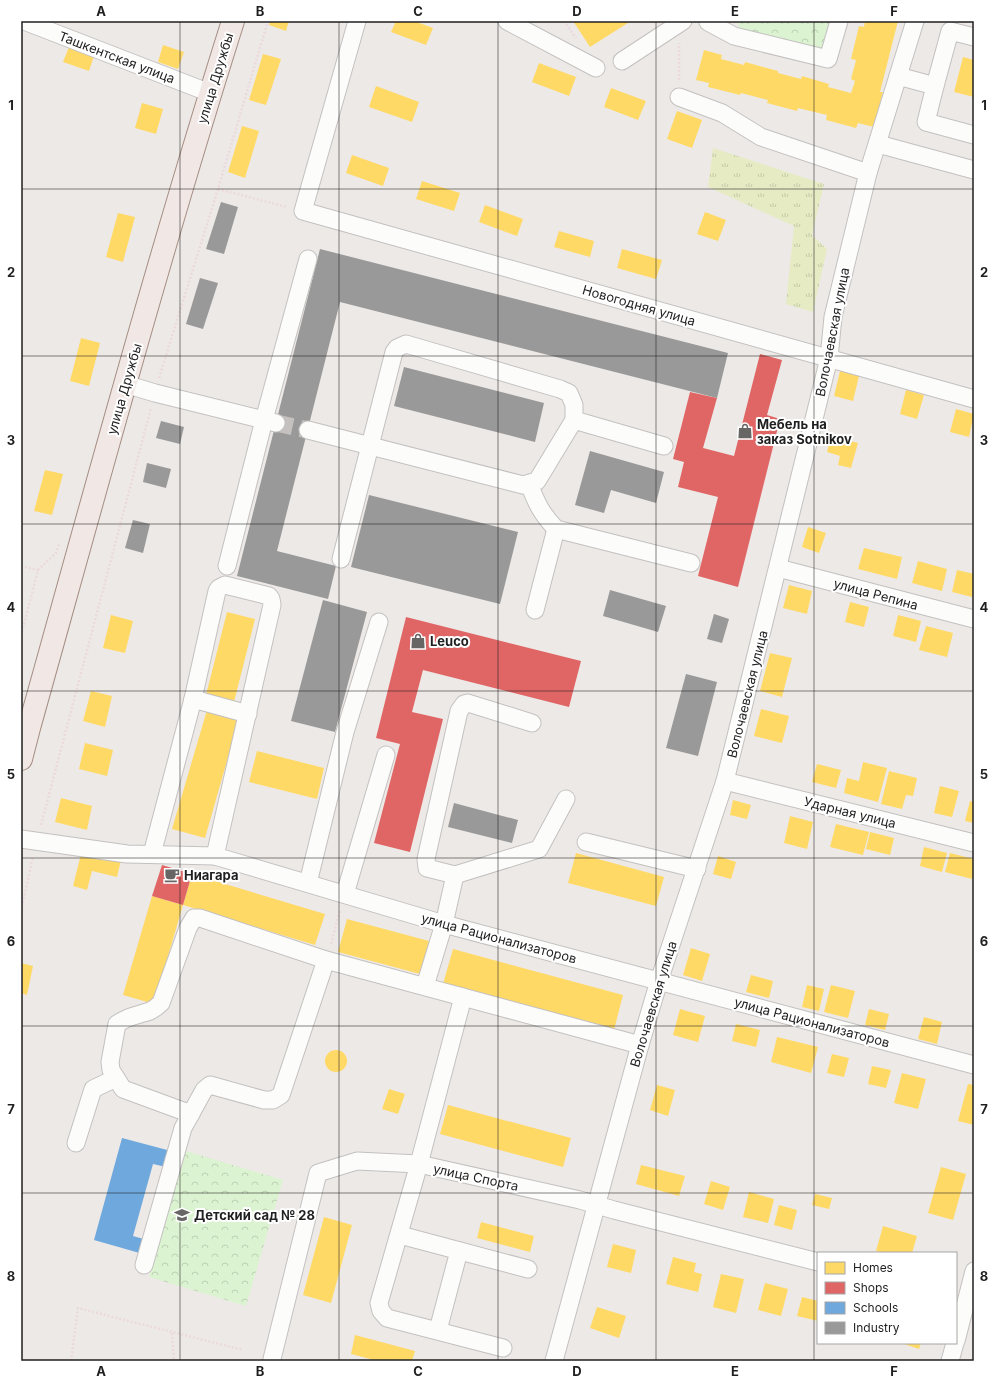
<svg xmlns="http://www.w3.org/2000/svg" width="995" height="1382" viewBox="0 0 995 1382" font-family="Inter,sans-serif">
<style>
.grass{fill:url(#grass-tufts)}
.park{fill:url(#park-crowns)}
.homes{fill:#ffd966}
.shops{fill:#e06666}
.schools{fill:#6fa8dc}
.industry{fill:#999}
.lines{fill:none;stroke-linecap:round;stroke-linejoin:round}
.minor-tunnel{stroke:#c4c1bf;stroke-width:17;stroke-dasharray:17 8;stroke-linecap:butt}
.minor-casing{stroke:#c3c1c0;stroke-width:19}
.major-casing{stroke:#a48e83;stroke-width:24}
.path{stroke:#ebd9dd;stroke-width:2.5;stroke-dasharray:2 2;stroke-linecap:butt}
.minor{stroke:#fcfcfb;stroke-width:17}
.major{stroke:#f1e7e4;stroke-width:22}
.grid{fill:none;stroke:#1f1f1f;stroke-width:1;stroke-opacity:0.55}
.labels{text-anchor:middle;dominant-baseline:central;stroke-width:4;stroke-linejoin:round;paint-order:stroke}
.street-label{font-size:13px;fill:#1f1f1f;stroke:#fff}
.poi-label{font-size:13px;font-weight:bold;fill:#1f1f1f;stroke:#fff;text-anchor:start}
.neatline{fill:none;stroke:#1f1f1f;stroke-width:1.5}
.grid-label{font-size:13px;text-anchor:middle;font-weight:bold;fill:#1f1f1f}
</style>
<defs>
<pattern id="grass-tufts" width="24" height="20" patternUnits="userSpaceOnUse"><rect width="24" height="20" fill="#e6ebc4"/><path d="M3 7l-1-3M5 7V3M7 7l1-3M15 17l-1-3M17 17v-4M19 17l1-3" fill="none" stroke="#c5c9a8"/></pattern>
<pattern id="park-crowns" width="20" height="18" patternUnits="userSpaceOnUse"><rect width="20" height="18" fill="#dcf3d1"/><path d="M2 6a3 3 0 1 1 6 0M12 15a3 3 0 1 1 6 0" fill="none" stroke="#bcd0b3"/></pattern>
</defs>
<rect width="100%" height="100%" fill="#ede9e7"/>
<polygon class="grass" points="713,148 824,184 812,235 827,249 813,312 786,304 794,226 708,187"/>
<g class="park">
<polygon points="736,21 832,21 824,53 744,34"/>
<polygon points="186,1151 283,1180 246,1306 149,1277"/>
</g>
<g class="homes">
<polygon points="270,21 289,21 286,31 269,25"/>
<polygon points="396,21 414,21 433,28 426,45 391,32"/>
<polygon points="573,21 631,21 590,47"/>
<polygon points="865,21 898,21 880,92 883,92 874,127 858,123 856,128 826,120 827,115 798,108 797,111 767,103 768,100 741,93 740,95 708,87 709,83 696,80 704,50 722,55 721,59 744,65 745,62 778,71 778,73 801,79 802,76 829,84 828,87 851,93 855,81 851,79 856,60 851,59 859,26 864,27"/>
<polygon points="163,45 184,52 178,69 158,62"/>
<polygon points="69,47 94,56 89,71 63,62"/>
<polygon points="263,54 281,59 266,105 249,100"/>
<polygon points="963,57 974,60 974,97 954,92"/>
<polygon points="539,63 576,77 569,96 532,82"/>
<polygon points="376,86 419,102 412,122 369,107"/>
<polygon points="611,88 646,101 638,120 604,107"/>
<polygon points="142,103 163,109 156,134 135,128"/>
<polygon points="677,111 702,120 692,148 667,139"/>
<polygon points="242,126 259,131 245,178 228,172"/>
<polygon points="352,155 389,168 383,186 346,173"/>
<polygon points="422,181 460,193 454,211 416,199"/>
<polygon points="485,205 523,219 517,236 479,222"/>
<polygon points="705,212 726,220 718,241 697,234"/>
<polygon points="118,213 135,217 123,262 106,257"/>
<polygon points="559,231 594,241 590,257 554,247"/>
<polygon points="622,249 662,260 656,279 617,268"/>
<polygon points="81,338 100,343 89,386 70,381"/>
<polygon points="841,367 860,372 853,401 834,396"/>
<polygon points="906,390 924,395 917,419 900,414"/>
<polygon points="956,409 974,414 969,437 950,432"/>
<polygon points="831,436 858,443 851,468 838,465 840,456 827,452"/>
<polygon points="45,470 63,474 52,515 34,511"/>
<polygon points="808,527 826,533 819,553 802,547"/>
<polygon points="864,548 902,557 897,579 858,569"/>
<polygon points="918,561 947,569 942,591 912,583"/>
<polygon points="957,570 974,574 974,587 972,597 952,592"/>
<polygon points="789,585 812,591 807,614 783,608"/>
<polygon points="850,602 869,607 864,627 845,622"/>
<polygon points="227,612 255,619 233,706 205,699"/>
<polygon points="111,615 133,621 125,653 103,648"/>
<polygon points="898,615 921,621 916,642 893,636"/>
<polygon points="926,626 953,633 947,657 919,650"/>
<polygon points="770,653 792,658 782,697 760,691"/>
<polygon points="91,691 112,696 105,727 83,721"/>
<polygon points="761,709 789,716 782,743 754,736"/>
<polygon points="207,710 239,719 205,838 172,829"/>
<polygon points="85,743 113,750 107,776 79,769"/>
<polygon points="257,751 324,768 317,799 249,782"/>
<polygon points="863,762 887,768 878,802 844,793 847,778 859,781"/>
<polygon points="817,764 841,770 836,788 812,782"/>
<polygon points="889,771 917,778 913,796 906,795 902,809 881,804"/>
<polygon points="940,786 959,791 952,817 934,813"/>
<polygon points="61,798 92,806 87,830 55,822"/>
<polygon points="733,800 751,805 747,819 730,815"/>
<polygon points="970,801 974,802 974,823 965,821"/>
<polygon points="790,816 813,822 807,849 784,843"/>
<polygon points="836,824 869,832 863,855 830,847"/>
<polygon points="870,832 894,838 890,855 866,849"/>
<polygon points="924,847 947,853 942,872 920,866"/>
<polygon points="82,850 121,860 117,877 92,871 87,890 73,886"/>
<polygon points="576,853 664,877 656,906 568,883"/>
<polygon points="950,853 974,859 974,870 972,879 945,872"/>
<polygon points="718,856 736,862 731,879 713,874"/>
<polygon points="192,874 325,914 315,945 183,905"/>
<polygon points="152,896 183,905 154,1004 123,995"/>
<polygon points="347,919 429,941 420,974 338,952"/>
<polygon points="691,948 710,954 702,981 683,975"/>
<polygon points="453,949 623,995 614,1030 443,984"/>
<polygon points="21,963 33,966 27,995 21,993"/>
<polygon points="751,975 773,981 769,998 746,992"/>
<polygon points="807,985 824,989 819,1011 802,1007"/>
<polygon points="831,985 855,991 848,1018 824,1012"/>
<polygon points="680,1009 705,1016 698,1042 673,1035"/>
<polygon points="869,1009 889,1014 885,1030 865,1025"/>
<polygon points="924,1017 942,1022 937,1044 918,1039"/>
<polygon points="736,1024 760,1030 756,1047 732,1041"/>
<polygon points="777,1037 818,1047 811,1073 771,1062"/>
<circle cx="336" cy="1061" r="11"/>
<polygon points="832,1054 849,1058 844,1077 827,1073"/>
<polygon points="872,1066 891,1070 886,1088 868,1084"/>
<polygon points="902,1073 926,1079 918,1109 894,1103"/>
<polygon points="968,1084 974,1085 974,1125 958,1121"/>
<polygon points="657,1085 675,1090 668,1116 650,1110"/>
<polygon points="389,1089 405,1094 398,1114 382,1109"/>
<polygon points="448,1105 571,1138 563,1167 440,1134"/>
<polygon points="641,1165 685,1176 679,1196 636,1184"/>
<polygon points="941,1167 966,1174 953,1220 928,1213"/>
<polygon points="711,1181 730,1187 723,1210 704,1204"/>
<polygon points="749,1192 774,1199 768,1223 743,1217"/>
<polygon points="815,1194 832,1198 829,1209 812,1205"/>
<polygon points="779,1205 797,1210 792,1230 774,1225"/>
<polygon points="324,1217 352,1225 331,1303 303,1295"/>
<polygon points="481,1222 534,1236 530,1252 477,1238"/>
<polygon points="883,1226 917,1236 912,1253 885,1253 876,1251"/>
<polygon points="613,1244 636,1250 631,1273 607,1267"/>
<polygon points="673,1257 696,1263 694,1272 702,1274 698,1292 666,1284"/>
<polygon points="721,1274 744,1279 736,1313 713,1307"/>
<polygon points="765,1283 788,1289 781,1316 758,1310"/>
<polygon points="802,1297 818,1301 818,1321 797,1316"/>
<polygon points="597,1307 626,1316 619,1338 590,1328"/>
<polygon points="355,1335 415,1351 412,1361 378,1361 351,1354"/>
<polygon points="901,1343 921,1343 919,1349"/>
</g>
<g class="shops">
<polygon points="760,354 782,360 767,415 780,419 738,587 698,576 718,497 678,487 684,462 673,459 690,392 717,398 703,448 734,456"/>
<polygon points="406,617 581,661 569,707 423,670 412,712 443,719 410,852 374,843 400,744 376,738"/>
<polygon points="162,865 192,874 183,905 152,896"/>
</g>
<polygon class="schools" points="122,1138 171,1151 166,1167 153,1164 133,1236 147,1240 143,1254 94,1240"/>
<g class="industry">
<polygon points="221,202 238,207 224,254 206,249"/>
<polygon points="320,249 728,353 717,398 340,302 277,551 336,566 328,599 237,576"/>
<polygon points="200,278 218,283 203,329 186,324"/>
<polygon points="404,367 544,403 535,442 394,406"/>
<polygon points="161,421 184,427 180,444 156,438"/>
<polygon points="590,451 664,472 656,503 611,490 604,513 575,505"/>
<polygon points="147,463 171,469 166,488 143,482"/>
<polygon points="369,495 518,532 500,604 351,567"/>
<polygon points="133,520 150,524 143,553 125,548"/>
<polygon points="610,590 666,606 658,632 603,616"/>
<polygon points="323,600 367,612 335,732 291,721"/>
<polygon points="714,614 729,619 722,643 707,639"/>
<polygon points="686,674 717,682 698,756 666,748"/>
<polygon points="454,803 518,820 512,843 448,827"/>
</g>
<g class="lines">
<polyline class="minor-tunnel" points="276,423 308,430"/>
<g class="minor-casing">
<g id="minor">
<polyline points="24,21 210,93"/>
<polyline points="357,21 303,211 974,399"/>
<polyline points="507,21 596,68"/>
<polyline points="708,22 734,36 828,59 839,21"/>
<polyline points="622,61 683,21"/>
<polyline points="898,76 935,86 950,31 974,37"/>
<polyline points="935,86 926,122 974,135"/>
<polyline points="679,97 722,113 761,137 868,173"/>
<polyline points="878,144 974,170"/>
<polyline points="125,384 155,393 276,423"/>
<polyline points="308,430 523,485 537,481 574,420 664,446"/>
<path d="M529,484C537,504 541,513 556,529L691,563"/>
<polyline points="341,559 394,352 397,348 406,344 560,389 569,393 574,405 574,420"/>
<polyline points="227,566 264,420 308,259"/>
<polyline points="778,568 974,619"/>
<polyline points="535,610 556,529"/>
<polyline points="193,699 248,714"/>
<polyline points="725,781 974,843"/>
<polyline points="21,839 127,854 215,856 444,924 974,1065"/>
<polyline points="586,842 697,869"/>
<polyline points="152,854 193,699 217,591 219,588 225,585 269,596 271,599 272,605 215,856"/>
<polyline points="455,875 427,868 426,859 459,711 464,704 468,703 532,723"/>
<polyline points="308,883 345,732 379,622"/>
<polyline points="345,894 386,755"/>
<polyline points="425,986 444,924 455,875 539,849 566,799"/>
<polyline points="463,997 419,1164 379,1303 381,1311 387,1318 503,1348"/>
<path d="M191,1114L123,1089L111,1070L110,1062L117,1024C127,1016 139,1015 150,1011C154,1009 158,1006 161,1003L188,928L194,918H200L326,960L640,1045"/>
<polyline points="76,1143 93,1089 116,1078"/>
<polyline points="400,1235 528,1269"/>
<polyline points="144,1265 183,1128 204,1090 210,1085 264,1100 273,1100 281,1095 326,960"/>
<polyline points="438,1330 459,1251"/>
<polyline points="956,1341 974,1271"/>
<polyline points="272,1359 318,1173 357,1161 419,1164 580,1200 614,1210 818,1262"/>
<polyline points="554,1361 640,1045 659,981 725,781 829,358 833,317 868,173 915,21"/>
<polyline points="950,1361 955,1343"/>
</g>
</g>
<g class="major-casing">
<path id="major" d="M21,759L29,728C95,492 159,255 233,21"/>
</g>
<g class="path">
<polyline points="564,21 576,38"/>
<polyline points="679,80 679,43"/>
<polyline points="218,189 287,207"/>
<polyline points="159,378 218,189 268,21"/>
<polyline points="21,566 38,570"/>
<polyline points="21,636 38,570 56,553 59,544"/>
<polyline points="41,825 151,408"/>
<polyline points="21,911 33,857"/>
<polyline points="331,944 340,910"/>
<polyline points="172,1333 174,1361"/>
<polyline points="71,1361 78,1308 243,1350"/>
</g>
<use href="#minor" class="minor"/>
<use href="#major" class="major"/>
</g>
<path class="grid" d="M180,21V1361M339,21V1361M498,21V1361M656,21V1361M814,21V1361M21,189H974M21,356H974M21,524H974M21,691H974M21,858H974M21,1026H974M21,1193H974"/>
<defs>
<g id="shop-bare" transform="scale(1.2)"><path d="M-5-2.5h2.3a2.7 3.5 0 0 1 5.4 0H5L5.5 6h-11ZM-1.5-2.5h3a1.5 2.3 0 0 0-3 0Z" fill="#676665" stroke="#fff" stroke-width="2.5" paint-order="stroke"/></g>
<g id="cafe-bare" transform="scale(1.2)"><path d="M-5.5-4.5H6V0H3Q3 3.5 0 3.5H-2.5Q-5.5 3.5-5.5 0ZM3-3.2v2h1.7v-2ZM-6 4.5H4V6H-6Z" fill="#676665" stroke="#fff" stroke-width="2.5" paint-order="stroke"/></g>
<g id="school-bare" transform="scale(1.2)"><path d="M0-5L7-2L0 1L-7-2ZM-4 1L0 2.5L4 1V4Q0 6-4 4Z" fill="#676665" stroke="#fff" stroke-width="2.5" paint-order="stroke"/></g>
</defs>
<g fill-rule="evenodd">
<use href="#shop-bare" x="745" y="431"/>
<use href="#shop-bare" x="418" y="641"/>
<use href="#cafe-bare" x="172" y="875"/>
<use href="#school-bare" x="182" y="1215"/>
</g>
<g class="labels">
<g class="street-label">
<text transform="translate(117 57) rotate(21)">Ташкентская улица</text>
<text transform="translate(215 78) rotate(-73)">улица Дружбы</text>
<text transform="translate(639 305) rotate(16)">Новогодняя улица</text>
<text transform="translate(832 332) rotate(-79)">Волочаевская улица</text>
<text transform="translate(124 389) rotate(-74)">улица Дружбы</text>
<text transform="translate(876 594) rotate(15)">улица Репина</text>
<text transform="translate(747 694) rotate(-76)">Волочаевская улица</text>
<text transform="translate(850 812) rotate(14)">Ударная улица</text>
<text transform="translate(499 938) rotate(15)">улица Рационализаторов</text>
<text transform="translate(653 1004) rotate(-73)">Волочаевская улица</text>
<text transform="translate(812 1022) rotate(15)">улица Рационализаторов</text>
<text transform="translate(476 1177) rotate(12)">улица Спорта</text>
</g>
<g class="poi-label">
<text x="757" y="424">Мебель на<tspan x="757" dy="15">заказ Sotnikov</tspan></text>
<text x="430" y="641">Leuco</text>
<text x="184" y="875">Ниагара</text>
<text x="194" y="1215">Детский сад № 28</text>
</g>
</g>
<rect width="995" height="1382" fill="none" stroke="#ffffff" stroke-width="44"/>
<rect x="817" y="1252" width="140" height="92" fill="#ffffff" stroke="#a5a5a5"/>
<rect x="825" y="1262" width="20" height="12" fill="#ffd966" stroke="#a5a5a5"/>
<text x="853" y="1272" font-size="12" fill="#1f1f1f">Homes</text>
<rect x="825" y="1282" width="20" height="12" fill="#e06666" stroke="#a5a5a5"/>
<text x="853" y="1292" font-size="12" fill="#1f1f1f">Shops</text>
<rect x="825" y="1302" width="20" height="12" fill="#6fa8dc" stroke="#a5a5a5"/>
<text x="853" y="1312" font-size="12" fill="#1f1f1f">Schools</text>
<rect x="825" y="1322" width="20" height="12" fill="#999999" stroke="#a5a5a5"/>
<text x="853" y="1332" font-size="12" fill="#1f1f1f">Industry</text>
<rect x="22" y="22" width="951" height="1338" class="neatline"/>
<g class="grid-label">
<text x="101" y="16">A</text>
<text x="260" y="16">B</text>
<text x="418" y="16">C</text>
<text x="577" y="16">D</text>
<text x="735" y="16">E</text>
<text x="894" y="16">F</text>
<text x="11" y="110">1</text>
<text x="984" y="110">1</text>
<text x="11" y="277">2</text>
<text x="984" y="277">2</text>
<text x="11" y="445">3</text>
<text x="984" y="445">3</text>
<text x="11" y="612">4</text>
<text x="984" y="612">4</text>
<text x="11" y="779">5</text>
<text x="984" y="779">5</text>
<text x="11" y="946">6</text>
<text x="984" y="946">6</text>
<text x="11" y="1114">7</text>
<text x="984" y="1114">7</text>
<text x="11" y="1281">8</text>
<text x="984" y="1281">8</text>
<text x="101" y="1376">A</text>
<text x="260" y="1376">B</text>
<text x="418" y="1376">C</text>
<text x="577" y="1376">D</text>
<text x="735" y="1376">E</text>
<text x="894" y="1376">F</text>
</g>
</svg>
